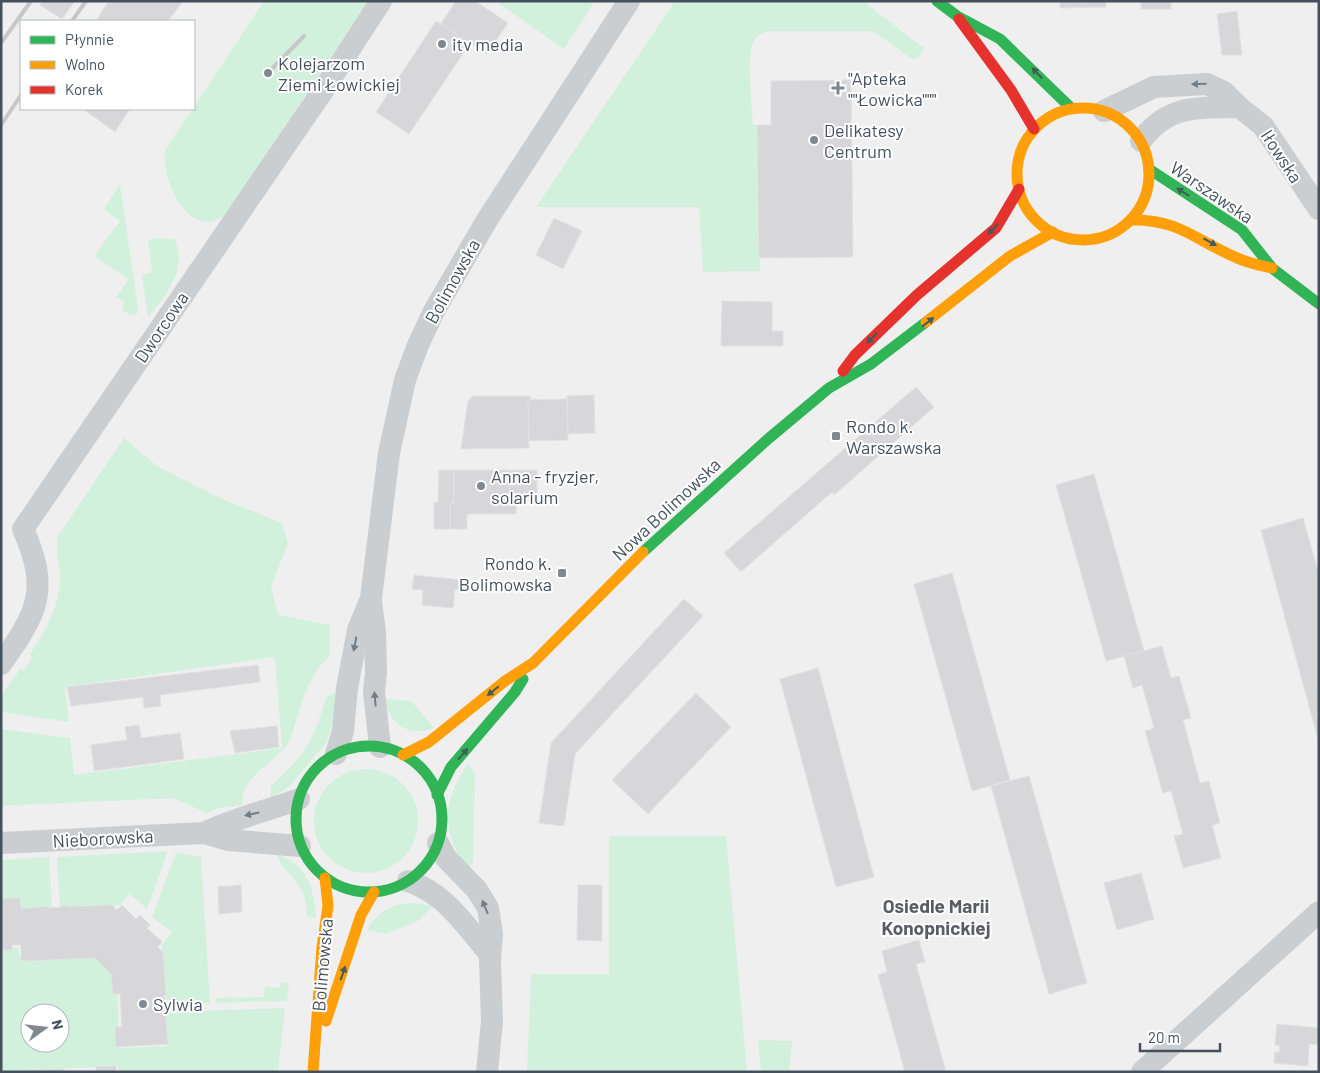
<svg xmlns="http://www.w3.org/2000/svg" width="1320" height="1073" viewBox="0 0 1320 1073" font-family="Barlow,sans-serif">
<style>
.green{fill:#d1f1dd;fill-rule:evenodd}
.building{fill:#d7d7d9;stroke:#e1e1e2}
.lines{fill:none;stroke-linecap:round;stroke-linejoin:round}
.street{stroke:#cbced0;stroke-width:22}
.fast{stroke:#30b455;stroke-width:11}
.slow{stroke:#ff9f0a;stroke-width:11}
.jam{stroke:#e5322d;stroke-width:11}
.rail{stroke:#c5c7c9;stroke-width:4}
.oneway{fill:#425b5c}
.oneway2{fill:#737d85}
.poi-dot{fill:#808890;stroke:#fff;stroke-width:2}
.labels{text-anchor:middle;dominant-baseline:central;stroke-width:4;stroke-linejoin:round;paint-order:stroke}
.poi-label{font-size:18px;fill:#44515d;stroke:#fff;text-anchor:start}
.street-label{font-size:18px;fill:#44515d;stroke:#fff}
.neighbourhood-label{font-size:19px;font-weight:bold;fill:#5a5e64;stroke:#fff}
</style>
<rect width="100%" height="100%" fill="#f0efef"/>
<g class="green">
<path d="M264,1H369L227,213C192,246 158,179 166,149Z"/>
<polygon points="495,1 595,1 564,49"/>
<path d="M675,1H863L924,48L919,57L913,60L873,31H770C762,32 755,36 752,45C747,62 752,105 753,125H757L760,271L703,272L699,207H536Z"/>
<polygon points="120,184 138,309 138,313 134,315 122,311 124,302 116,297 129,279 94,256 120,221 104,209"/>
<path d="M159,238L174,239C189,266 166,297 148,317L142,275L152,272L148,240Z"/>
<path d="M124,438L157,466L222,499L282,523L288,543L271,587L278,615L330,625V656C310,672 303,700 295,724C293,731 291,739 287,745C272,766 241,775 242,805L218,808L207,813L173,798L1,806V729L70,738L74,775L282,748L275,657L65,687L69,722L1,712V696L21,668L24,671L32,658L30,654C46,631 61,604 60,574C59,561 55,549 58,536Z"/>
<path d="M337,692L333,724L326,743L289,787L270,798L271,786C305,755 314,741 326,697Z"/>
<path d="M384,699L411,701L434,728C409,738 389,724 384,699Z"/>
<path d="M467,764L475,773L473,862L467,868C453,849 443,824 450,800C453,788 461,776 467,764Z"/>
<circle cx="366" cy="821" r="52"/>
<polygon points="609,836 726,836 747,1072 527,1072 531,974 609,974"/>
<polygon points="168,851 147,909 130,894 120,905 60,909 57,857"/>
<polygon points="176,853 201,857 210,1003 165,1004 162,945 172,932 152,917"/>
<path d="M276,854C308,865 314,888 316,918L307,916C307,882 288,880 276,854Z"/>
<polygon points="49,857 52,909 19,912 1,901 1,860"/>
<path d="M413,903L433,906L418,921L386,934L367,930C377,912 393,903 413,903Z"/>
<path d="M18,947L19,957L105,952L117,967L119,1048L167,1046L165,1012L285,1008L278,1072H119L118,1066L1,1072V948ZM30,1013H60V1043H30Z"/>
<polygon points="281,982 289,983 287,1001 216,1003 215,998 264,997 265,986 280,988"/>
<polygon points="758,1040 792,1041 789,1072 761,1072"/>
</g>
<g class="building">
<polygon points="43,1 75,1 62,19 40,5"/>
<polygon points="111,1 183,1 168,21 96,21 108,2"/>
<polygon points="456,1 475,1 508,23 487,54 441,24"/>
<polygon points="1060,1 1106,1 1106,7 1060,8"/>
<rect x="1141" y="1" width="30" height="8"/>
<polygon points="1237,11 1242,55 1222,55 1217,14"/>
<polygon points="436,21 470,43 409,134 376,112"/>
<polygon points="851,80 853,257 759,258 757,125 771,125 771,81"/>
<polygon points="83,109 130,109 115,132"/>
<polygon points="554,218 582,231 563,269 536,255"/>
<polygon points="722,301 772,302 772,331 783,331 783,346 721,346"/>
<polygon points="916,387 934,407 834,495 832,492 741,572 724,553"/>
<polygon points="594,395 595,433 568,434 567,396"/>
<polygon points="473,396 530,396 531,400 528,400 529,448 461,449 468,401"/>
<polygon points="567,399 568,440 529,441 528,400"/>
<polygon points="439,470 454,470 454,503 450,503 450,529 434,529 434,502 438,503"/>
<polygon points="454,470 510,470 510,498 517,498 516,514 467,514 467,529 450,529 450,503 454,503"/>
<rect x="510" y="470" width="27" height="28"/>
<polygon points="1094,474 1144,651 1106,661 1056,485"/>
<polygon points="1303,518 1319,575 1318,739 1261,530"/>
<polygon points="952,573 1010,780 972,791 914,584"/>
<polygon points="414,575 461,580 460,590 455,589 453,608 422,605 423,590 412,589"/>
<polygon points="684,599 703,616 575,754 564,826 539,823 551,743"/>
<polygon points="1162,646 1171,678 1179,676 1191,718 1183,720 1200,783 1209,781 1220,823 1212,825 1221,858 1183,868 1174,836 1183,834 1171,791 1163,793 1145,731 1154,728 1142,685 1133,688 1124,656"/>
<polygon points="258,665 260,682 160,695 161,706 144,708 143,697 71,706 67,687"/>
<polygon points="818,668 874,877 836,887 780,679"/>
<polygon points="696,693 731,727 648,814 612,780"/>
<polygon points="139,725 141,738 180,733 184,759 94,771 91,745 127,740 125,727"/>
<polygon points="277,726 279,747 235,753 230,731"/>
<polygon points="1029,776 1087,983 1049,994 991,786"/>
<polygon points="1141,873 1154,919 1117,930 1104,883"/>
<polygon points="241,885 242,912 219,914 218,887"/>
<polygon points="578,885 602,885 602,941 577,940"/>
<polygon points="20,898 21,909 48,906 48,908 62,907 62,905 71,907 112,905 117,910 122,905 136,919 140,915 150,925 147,928 162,942 158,947 163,953 166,995 164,995 168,1044 116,1047 115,1027 122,1027 120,994 113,994 111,974 95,958 21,961 21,945 12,945 12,950 1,950 1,899"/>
<polygon points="919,940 925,962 916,964 946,1072 905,1072 878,975 887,972 882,951"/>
<polygon points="1277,1024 1319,1028 1319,1045 1309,1044 1308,1066 1274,1063 1275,1052 1279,1052 1280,1046 1275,1045"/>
<polygon points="116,1066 116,1072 96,1072 96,1067"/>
<polygon points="63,1069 63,1072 25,1072 25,1071"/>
</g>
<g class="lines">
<g class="street">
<polyline points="1104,111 1154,87 1207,84 1224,92 1239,107 1263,126 1319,209"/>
<path d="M1141,141C1168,104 1198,108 1239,107"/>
<polyline points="371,602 375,632 376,672 374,692 380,747"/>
<path d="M1,664C38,612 50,590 23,529L324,89L381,1"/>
<polyline points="336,754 343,731 347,688 358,630 371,598 389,453 405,380 418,345 434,311 487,220 629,1"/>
<path d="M204,833C235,818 267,811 299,799"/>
<polyline points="1,843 204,833 228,840 300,846"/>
<polyline points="438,843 446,858 477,890 488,908 492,934 490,961 492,1021 487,1072"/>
<path d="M408,881C447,894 464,925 490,954"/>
<polyline points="1142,1072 1319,912"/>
</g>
<g class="fast">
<polyline points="937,1 957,16 1000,39 1071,108"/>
<polyline points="1149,169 1242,230 1272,268 1319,304"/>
<polyline points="643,552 768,439 829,388 871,364 926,322"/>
<circle cx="369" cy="819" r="73"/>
<polyline points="437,795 451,767 515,692 523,679"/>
</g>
<g class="slow">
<circle cx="1083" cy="174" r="66"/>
<path d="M1131,220C1179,219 1195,240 1235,257C1247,263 1259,265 1272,268"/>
<polyline points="926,322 1010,256 1053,232"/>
<polyline points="403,755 429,742 505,681 533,663 643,552"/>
<polyline points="326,1021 361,915 374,892"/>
<polyline points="313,1072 322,947 328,906 325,878"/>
</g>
<g class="jam">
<polyline points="959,19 1011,90 1034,129"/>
<polyline points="843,371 855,355 917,295 996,228 1019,189"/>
</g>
<g class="rail">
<polyline points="72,21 86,1"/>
<polyline points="1,43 31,1"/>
<polyline points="268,73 304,36"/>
<polyline points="1,125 21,95"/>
</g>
</g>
<defs><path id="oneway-solid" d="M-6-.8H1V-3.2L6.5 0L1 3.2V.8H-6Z" transform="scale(1.25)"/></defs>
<g class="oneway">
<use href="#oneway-solid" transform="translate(1037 73) rotate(-133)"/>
<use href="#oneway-solid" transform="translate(1183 192) rotate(-148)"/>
<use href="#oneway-solid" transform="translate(993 229) rotate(135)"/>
<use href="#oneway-solid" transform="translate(1210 242) rotate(29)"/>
<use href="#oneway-solid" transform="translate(928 322) rotate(-38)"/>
<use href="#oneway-solid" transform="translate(872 338) rotate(135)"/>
<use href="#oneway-solid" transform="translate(493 691) rotate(141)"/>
<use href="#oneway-solid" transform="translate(463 754) rotate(-49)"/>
<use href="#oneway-solid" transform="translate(343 973) rotate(-71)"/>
</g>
<g class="oneway2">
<use href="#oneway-solid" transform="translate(1199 84) rotate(179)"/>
<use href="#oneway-solid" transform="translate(355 644) rotate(101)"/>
<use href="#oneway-solid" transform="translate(375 699) rotate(-95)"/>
<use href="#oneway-solid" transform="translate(252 814) rotate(168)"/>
<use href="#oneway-solid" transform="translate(485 907) rotate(-112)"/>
</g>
<g class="poi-dot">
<circle cx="442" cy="44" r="5"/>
<circle cx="268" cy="73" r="5"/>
<path d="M835.5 80.5h5v5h5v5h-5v5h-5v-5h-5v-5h5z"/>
<circle cx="814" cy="140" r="5"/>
<rect x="831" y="431" width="10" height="10" rx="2.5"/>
<circle cx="481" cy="486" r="5"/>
<rect x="557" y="568" width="10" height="10" rx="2.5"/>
<circle cx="143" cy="1004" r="5"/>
</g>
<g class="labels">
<g class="poi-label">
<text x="452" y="44">itv media</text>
<text x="278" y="63">Kolejarzom<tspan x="278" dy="21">Ziemi Łowickiej</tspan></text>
<text x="848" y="78">"Apteka<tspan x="848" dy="21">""Łowicka"""</tspan></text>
<text x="824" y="130">Delikatesy<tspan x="824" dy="21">Centrum</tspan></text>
<text x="846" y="426">Rondo k.<tspan x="846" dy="21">Warszawska</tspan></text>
<text x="491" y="476">Anna - fryzjer,<tspan x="491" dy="21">solarium</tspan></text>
<text x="552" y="563" text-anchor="end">Rondo k.<tspan x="552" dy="21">Bolimowska</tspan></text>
<text x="153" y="1004">Sylwia</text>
</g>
<g class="street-label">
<text transform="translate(1282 156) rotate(57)">Iłowska</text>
<text transform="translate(1212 192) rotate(34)">Warszawska</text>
<text transform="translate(452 281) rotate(-61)">Bolimowska</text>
<text transform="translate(161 327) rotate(-56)">Dworcowa</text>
<text transform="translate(666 509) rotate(-43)">Nowa Bolimowska</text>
<text transform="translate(103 838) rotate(-3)">Nieborowska</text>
<text transform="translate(322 965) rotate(-85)">Bolimowska</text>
</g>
<g class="neighbourhood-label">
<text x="936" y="905">Osiedle Marii<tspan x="936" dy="22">Konopnickiej</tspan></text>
</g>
</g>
<rect width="1320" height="1073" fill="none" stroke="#44515d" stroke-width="5"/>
<rect x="20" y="20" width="175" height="90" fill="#ffffff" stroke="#b4b9be"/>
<rect x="30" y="36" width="25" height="8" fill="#30b455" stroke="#b4b9be"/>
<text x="65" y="45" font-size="15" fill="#44515d">Płynnie</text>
<rect x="30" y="61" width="25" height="8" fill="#ff9f0a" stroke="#b4b9be"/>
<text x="65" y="70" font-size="15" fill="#44515d">Wolno</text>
<rect x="30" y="86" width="25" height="8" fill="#e5322d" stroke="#b4b9be"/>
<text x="65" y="95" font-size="15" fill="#44515d">Korek</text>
<g transform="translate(45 1028) rotate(75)"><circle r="24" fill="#ffffff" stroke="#b4b9be"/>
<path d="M0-4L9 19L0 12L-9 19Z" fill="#808890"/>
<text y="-8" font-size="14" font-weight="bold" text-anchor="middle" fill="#44515d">N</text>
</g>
<path d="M1140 1043v8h80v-8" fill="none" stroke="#44515d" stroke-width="2.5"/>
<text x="1148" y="1043" font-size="15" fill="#44515d" stroke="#ffffff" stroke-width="4" paint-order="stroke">20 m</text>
</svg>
